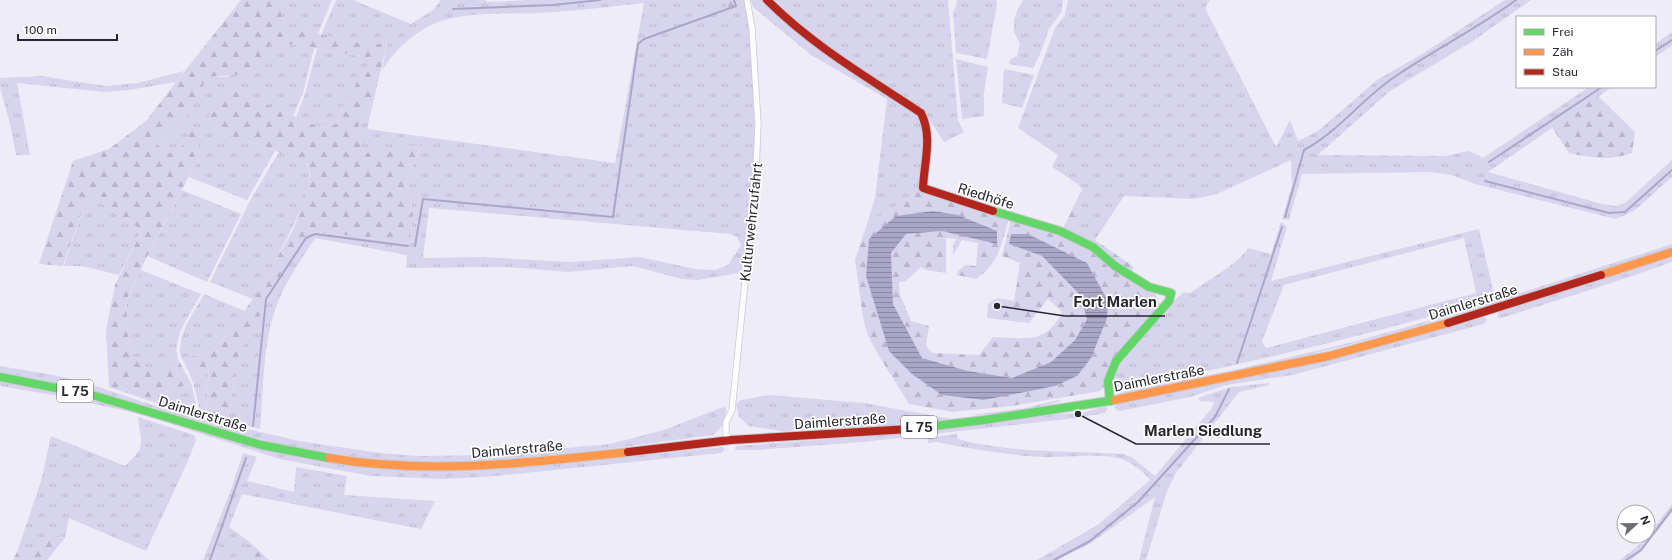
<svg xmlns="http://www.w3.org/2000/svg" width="1672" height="560" viewBox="0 0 1672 560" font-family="'Public Sans',sans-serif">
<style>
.grass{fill:url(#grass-tufts);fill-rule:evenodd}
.forest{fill:url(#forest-firs);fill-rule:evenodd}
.water{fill:url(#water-rules)}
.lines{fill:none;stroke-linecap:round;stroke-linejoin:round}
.stream{stroke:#aaa6c7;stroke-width:2}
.street-casing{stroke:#cac9d1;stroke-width:7}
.fast-casing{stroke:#cac9d1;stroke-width:10}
.slow-casing{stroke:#cac9d1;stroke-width:10}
.jam-casing{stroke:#cac9d1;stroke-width:10}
.street{stroke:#fcfcfe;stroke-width:5.5}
.fast{stroke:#63d668;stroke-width:8}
.slow{stroke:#ff974d;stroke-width:8}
.jam{stroke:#b3261e;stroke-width:8}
.labels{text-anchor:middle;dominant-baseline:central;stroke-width:3.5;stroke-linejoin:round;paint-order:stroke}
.shield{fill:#fff;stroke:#68686d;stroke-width:1}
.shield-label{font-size:13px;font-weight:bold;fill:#28272f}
.street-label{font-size:14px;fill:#28272f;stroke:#fff}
.leader{fill:none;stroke:#28272f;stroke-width:1.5}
.callout-dot{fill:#28272f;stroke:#fff;stroke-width:1.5}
.callout-label{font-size:15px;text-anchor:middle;font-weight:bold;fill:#28272f;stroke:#fff;stroke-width:3.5;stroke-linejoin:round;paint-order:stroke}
</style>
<defs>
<pattern id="grass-tufts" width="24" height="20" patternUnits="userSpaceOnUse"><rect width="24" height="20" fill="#d7d4ee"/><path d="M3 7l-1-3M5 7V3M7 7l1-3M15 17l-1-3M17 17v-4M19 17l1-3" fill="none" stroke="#b9b6cc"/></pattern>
<pattern id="forest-firs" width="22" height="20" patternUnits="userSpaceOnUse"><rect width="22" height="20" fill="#d7d4ee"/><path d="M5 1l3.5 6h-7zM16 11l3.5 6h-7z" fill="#b9b6cc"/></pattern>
<pattern id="water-rules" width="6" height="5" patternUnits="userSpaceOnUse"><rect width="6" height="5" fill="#aaa6c7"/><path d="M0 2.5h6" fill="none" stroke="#8a87a2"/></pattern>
</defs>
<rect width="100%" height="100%" fill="#eeedf7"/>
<g class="grass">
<polygon points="281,0 332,0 318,34 289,28 282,20"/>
<path d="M336,0H353L411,24L433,10L441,0H485L488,2L528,0H725L729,13L747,9C761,100 753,182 744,272L698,280L682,279L633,266L568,272L507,267L406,268L407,255L315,238C302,259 287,279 278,302C262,341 264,388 260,429L228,420L237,360L247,336L309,233L317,232L410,243L413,213L406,180L422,145L364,153L361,142L355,133L375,94L367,129L615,163L644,3C609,7 573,11 538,13C509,14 472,12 444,20C420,27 394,49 382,71L387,44H366L321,35ZM429,208L730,234L737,237L741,245L728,265L715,270L695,269L640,257L569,262L484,257L423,258Z"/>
<polygon points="751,0 763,0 914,110 922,121 924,139 920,166 920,191 867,224 875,198 887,99 811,55 753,7"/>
<polygon points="770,0 948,0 958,120 964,132 944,142 929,119 927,119 816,42"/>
<polygon points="957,0 996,0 997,5 987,59 956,53 953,12 956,7"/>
<polygon points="1023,0 1063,0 1061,13 1049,29 1040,54 1033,68 1009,64 1010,59 1017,56 1020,44 1014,32 1014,20 1018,9"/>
<polygon points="1068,0 1210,0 1205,8 1276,147 1290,120 1298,141 1318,131 1377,80 1422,54 1505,0 1531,0 1473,41 1390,91 1318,155 1445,156 1469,151 1483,158 1589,87 1612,87 1488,172 1602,204 1615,206 1625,203 1672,160 1672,177 1634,211 1616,219 1475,184 1452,175 1428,172 1302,174 1289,220 1282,219 1292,185 1291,160 1217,194 1194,199 1124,196 1095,240 1072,224 1084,194 1079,185 1052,167 1058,155 1018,128 1055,28 1065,15"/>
<polygon points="1672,32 1672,46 1655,57 1655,44"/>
<polygon points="283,43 314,48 303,93 293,116 227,88 212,129 275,151 247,200 189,177 198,159 192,128 177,157 156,144 184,119 208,77 227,77 265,59 266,50 271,44"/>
<polygon points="317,49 373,58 346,100 336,124 322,128 296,117 305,94"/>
<polygon points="956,59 988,67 984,93 984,116 962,119"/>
<polygon points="1004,69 1034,75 1022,108 1002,103"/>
<polygon points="184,71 176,82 129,90 104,92 17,83 30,155 16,155 10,124 0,87 0,78 41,76 106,86 138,83"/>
<path d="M279,152C287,155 301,157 306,164C323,185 265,278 253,299L210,282L251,199Z"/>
<polygon points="182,190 241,214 207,282 147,256"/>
<polygon points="98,201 142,230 119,275 82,266 64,266 85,202"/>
<path d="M1281,222L1287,227L1271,281L1479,229L1495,298C1371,334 1247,365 1121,388H1116L1112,385L1113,371L1157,316L1184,292L1190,293C1207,281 1238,264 1248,248L1271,254ZM1464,238L1476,293L1266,348L1262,341L1284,285Z"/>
<path d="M1672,244V247C1530,295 1387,338 1241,371L1240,369L1353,342L1467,310Z"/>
<path d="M1672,256V262C1616,282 1559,300 1501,318L1497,317L1499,312Z"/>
<path d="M141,270L201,294C191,313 170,339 179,361L153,375L129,351L126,301Z"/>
<path d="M204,294L245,311L225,337L210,352L182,359C174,339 194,312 204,294Z"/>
<polygon points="1484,317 1487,319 1484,324 1292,375 1226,385 1190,397 1120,411 1116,410 1114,407 1117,404 1318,362"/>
<path d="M0,366L54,375L90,384L167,410L299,441L380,453L418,456L489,455L610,444L664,430L723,407L726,408C727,418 721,430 713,435L540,458L482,462L427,463L367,459L276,444L91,390L0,372Z"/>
<polygon points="209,369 206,414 201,413 200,410 193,382 189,372"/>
<polygon points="1225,372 1227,374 1124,394 1118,393"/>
<polygon points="0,380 119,406 216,436 407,470 466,471 503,469 723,447 725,450 721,453 485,477 443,479 371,476 279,459 144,415 58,396 0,386"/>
<polygon points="191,383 196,403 194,411 187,411 156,403 158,395"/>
<path d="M1269,383L1270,385L1239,392L1176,473L1167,491L1146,560H1139L1155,497L1091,543L1058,560H1037L1099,524L1150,480C1144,472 1133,464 1124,460C1103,452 1065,458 1042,457C1006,455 971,449 937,442L928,443L927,438L957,434L958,439C1014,454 1067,450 1123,454L1133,458L1155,476L1212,408L1214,402L1200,401L1198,398L1231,387Z"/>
<polygon points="769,395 864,403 952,419 872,427 782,431 749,426 739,417 736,404 741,400"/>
<path d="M1058,400L1062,401C1032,410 1001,415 970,415L1026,408Z"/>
<polygon points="1105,406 1108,409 1105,413 1077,418 863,442 756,450 735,450 736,446 871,436 1058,414 1082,413"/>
<path d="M138,417L194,435L196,440L188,461L146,551L69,518L65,538L52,535L39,549L17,552L41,481L51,436L125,466C147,446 141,444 138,417Z"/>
<polygon points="243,453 257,457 247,481 294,492 296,467 347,476 344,495 435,501 421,529 242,494 229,527 251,543 239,557 241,560 203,560 232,487"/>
<polygon points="1672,504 1672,512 1642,551 1631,560 1620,560 1644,541"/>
</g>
<g class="forest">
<path d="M241,0H281L282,20L289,28L366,44H387L375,94L355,133L361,142L364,153L422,144L406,180L413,213L410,243L317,232L309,233L247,336L237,360L228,420L206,414L209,369L189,372L182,359L210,352L225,337L253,299L292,232L299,214L310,175L307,164L301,160L212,129L206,119L227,88L322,128L336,124L346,100L372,58L283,43L271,44C266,50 268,56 264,61C252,76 225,76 208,77L184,119L156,144L177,157L192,127L200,131L198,159L152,246L126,301L129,351L153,374L179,361L191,383L158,395L156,403L109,387L106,330L115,285L142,230L98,201L85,202L63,266L39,264L73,161L109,149L146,121L176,82Z"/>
<polygon points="725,0 744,0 747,9 728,13"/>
<path d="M1598,96L1635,132L1632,153C1611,161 1591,158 1569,153L1552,127Z"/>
<path d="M920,191L1009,219C1001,245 999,263 976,279L957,275L958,271L965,265L976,266L978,243L962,240L953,255V246L956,239L946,238V273L927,270L921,267L906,281L899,282L900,295L911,321L929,326L926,346L932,353L979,355L993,337C1025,338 1046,345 1062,312L1048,299L1029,323L987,318L988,303L998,298L1014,301L1020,263L1002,256L1011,220L1061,233L1081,191L1084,194L1072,224L1134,267L1129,277C1142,285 1159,290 1160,307L1115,359L1105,387L1100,391L1012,406L952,412L909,404L876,351L868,336L863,317L855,260L867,224ZM958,215L997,232V243L942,231L906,234L890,253L893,304L922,358L968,371L1012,378L1051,362L1075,340L1087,319L1080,295L1042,256L1010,244L1028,234L1087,263L1108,301L1055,386L912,374L869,239Z"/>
<polygon points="52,535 65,538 47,560 13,560 17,552 39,549"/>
<polygon points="251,543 269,560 241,560 239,557"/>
</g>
<polygon class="water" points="933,211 958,215 997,231 997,244 942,231 906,234 891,253 893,304 922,358 968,371 1012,378 1051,362 1075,340 1087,319 1080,295 1042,256 1009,244 1011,234 1028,234 1087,263 1108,301 1107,318 1091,358 1077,376 1055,386 984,400 942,395 912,374 889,351 866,276 869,239 896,216"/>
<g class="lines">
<g class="stream">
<polyline points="453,9 553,5 600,0"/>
<polyline points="1655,51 1672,40"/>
<polyline points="1489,162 1602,87"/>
<polyline points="1485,181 1609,213 1625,212 1672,170"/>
<path d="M1285,217L1304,150C1338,132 1361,100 1393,78C1433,50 1477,29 1516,0"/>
<polyline points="415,246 423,199 613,217 638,44 644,39 736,6 734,0"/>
<polyline points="1237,363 1282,227"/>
<polyline points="253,426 266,299 306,238 315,234 408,246"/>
<polyline points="210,560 246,458"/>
<polyline points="1054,560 1090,541 1138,502 1215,417 1229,389"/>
<polyline points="1626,560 1641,550 1672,509"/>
</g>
<g class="street-casing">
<polyline id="street" points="731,440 726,435 726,422 732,410 756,173 758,123 752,28 747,0"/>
</g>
<g class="fast-casing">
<g id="fast">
<polyline points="993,211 1060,231 1093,247 1115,266 1149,287 1171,293 1169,301 1116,361 1108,381 1110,401"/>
<polyline points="0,377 92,395 261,445 329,458"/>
<polyline points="909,429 984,420 1115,400"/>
</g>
</g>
<g class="slow-casing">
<g id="slow">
<polyline points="1601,275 1672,252"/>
<polyline points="1115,400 1329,356 1448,323"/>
<path d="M329,458C429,475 529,463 628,452"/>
</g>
</g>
<g class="jam-casing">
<g id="jam">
<path d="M767,0C813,46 867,77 921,113C933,137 924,162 923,188L993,211"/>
<polyline points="1448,323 1601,275"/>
<polyline points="628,452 731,440 909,429"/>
</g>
</g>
<use href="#street" class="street"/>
<use href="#fast" class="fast"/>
<use href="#slow" class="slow"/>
<use href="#jam" class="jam"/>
</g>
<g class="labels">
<g class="shield">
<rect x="57" y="380" width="36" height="22" rx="3"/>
<rect x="901" y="416" width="36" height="22" rx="3"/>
</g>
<g class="shield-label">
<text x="75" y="391">L 75</text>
<text x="919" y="427">L 75</text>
</g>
<g class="street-label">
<text transform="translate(986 196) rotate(17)">Riedhöfe</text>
<text transform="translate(751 222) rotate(-84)">Kulturwehrzufahrt</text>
<text transform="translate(1473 302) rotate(-17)">Daimlerstraße</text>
<text transform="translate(1159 378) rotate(-11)">Daimlerstraße</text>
<text transform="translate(203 414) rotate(17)">Daimlerstraße</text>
<text transform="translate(840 421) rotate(-4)">Daimlerstraße</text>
<text transform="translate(517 449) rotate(-5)">Daimlerstraße</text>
</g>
</g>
<path class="leader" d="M997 306L1065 316H1165M1078 414L1136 444H1270"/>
<g class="callout-dot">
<circle cx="997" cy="306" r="4"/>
<circle cx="1078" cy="414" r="4"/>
</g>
<g class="callout-label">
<text x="1115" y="307">Fort Marlen</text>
<text x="1203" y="436">Marlen Siedlung</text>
</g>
<rect x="1516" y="16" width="140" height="72" fill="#ffffff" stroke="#a9a9ac"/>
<rect x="1524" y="29" width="20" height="6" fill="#63d668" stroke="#a9a9ac"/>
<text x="1552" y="36" font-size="12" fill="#28272f">Frei</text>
<rect x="1524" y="49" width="20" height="6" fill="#ff974d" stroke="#a9a9ac"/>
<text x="1552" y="56" font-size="12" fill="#28272f">Zäh</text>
<rect x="1524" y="69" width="20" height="6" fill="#b3261e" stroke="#a9a9ac"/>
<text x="1552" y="76" font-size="12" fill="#28272f">Stau</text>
<g transform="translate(1636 524) rotate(68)"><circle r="19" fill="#ffffff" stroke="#a9a9ac"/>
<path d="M0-3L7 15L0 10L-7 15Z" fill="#6d6c75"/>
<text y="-6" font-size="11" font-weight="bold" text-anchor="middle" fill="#28272f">N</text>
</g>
<path d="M18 34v6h99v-6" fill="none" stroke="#28272f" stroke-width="2"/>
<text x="24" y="34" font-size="12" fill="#28272f" stroke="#ffffff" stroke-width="3" paint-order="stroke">100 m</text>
</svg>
